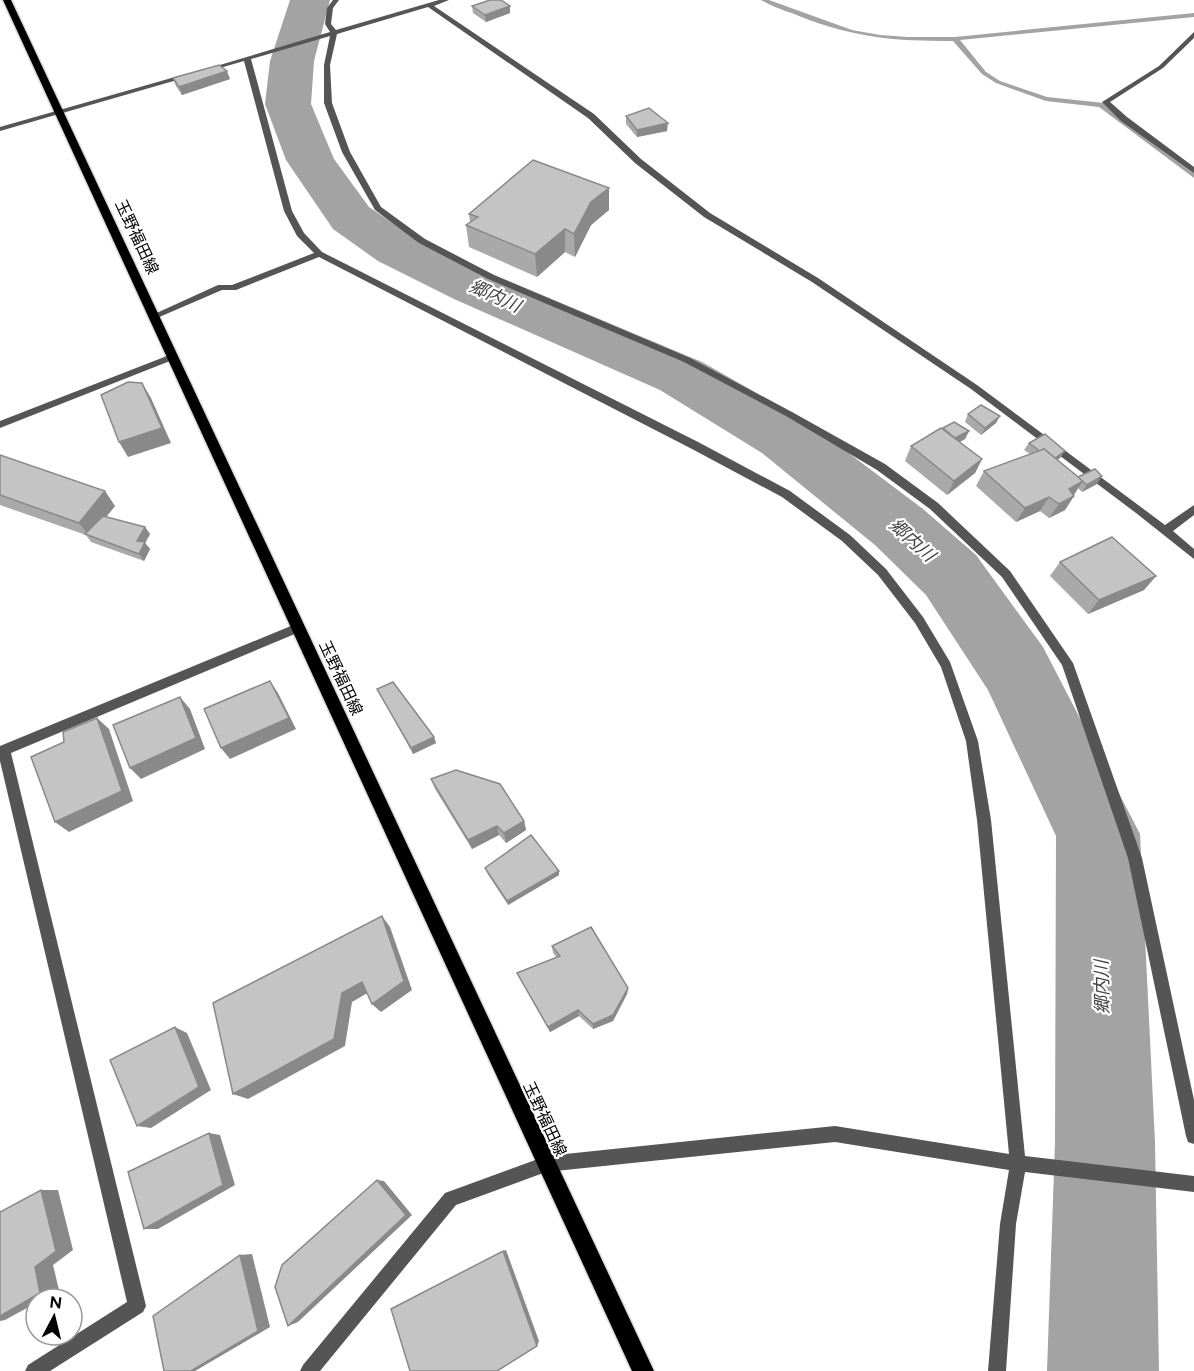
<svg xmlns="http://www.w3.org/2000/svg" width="1194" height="1371" viewBox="0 0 1194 1371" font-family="Figtree,'Noto Sans JP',sans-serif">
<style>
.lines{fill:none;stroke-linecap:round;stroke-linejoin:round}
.stream{fill:#a3a3a3;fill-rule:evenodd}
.river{fill:#a3a3a3;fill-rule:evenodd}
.primary-casing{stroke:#dbdbdb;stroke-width:3}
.street{fill:#555;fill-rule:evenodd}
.primary{fill:#000;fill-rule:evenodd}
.wall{fill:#a9a9a9}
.shaded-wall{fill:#898989}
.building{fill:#c4c4c4;stroke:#898989;stroke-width:1.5}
.labels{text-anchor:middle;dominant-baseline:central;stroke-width:4.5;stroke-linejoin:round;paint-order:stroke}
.street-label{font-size:16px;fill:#000;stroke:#fff}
.water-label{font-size:18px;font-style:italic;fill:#444;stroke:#fff}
</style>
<rect width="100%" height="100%" fill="#fff"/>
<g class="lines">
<path class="stream" d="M761,0H769L852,30L880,35L908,37H955L1194,13V17L960,40L986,72L1000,81L1047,97L1104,103L1194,172V178L1099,107L1046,101L996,83L982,74L953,41C894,41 855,38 799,16C786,11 772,7 761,0Z"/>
<polygon class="river" points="290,0 330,0 314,61 311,104 334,159 369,207 416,239 494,275 702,362 806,421 923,509 976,555 1043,647 1140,834 1155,1142 1159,1371 1047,1371 1055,1142 1056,836 988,690 926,595 875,545 762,453 660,390 454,299 378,261 333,229 286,160 265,104 270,61"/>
<g class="primary-casing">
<polygon id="primary" points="3,0 11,0 654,1371 632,1371"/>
</g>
<g class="street">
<polygon points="333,0 339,0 333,8 331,24 336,30 439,0 449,0 434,6 594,114 641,159 710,213 818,278 977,385 1165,525 1194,505 1194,515 1173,531 1194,549 1194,559 1136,513 971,389 812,282 704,217 635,163 588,118 428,7 337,34 330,65 332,103 350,152 381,207 425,239 494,275 690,358 792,412 885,464 938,503 1010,571 1073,663 1142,858 1194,1100 1194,1144 1188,1142 1186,1136 1128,858 1062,665 1002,577 930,509 877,470 786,416 684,362 488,279 419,243 375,210 342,152 324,103 324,65 330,36 251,59 292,211 304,233 322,252 700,443 790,491 850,535 886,569 923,617 950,662 978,741 991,820 1025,1156 1194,1176 1194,1192 1025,1172 1016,1224 1006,1371 988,1371 1000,1224 1009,1170 835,1142 546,1172 456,1205 320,1371 300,1371 303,1365 445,1193 546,1156 835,1126 1009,1154 977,820 966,741 941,667 915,623 878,575 842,541 782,497 692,449 319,257 236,290 222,290 157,318 151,318 150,316 218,285 232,285 314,253 297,236 284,211 244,61 206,72 203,70 330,32 325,24 327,8"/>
<polygon points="1194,32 1194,38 1163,68 1110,102 1127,117 1194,167 1194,173 1121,121 1102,102 1159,66"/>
<polygon points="189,73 192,75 191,76 0,131 0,127"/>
<polygon points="172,354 175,355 175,359 0,428 0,421"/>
<polygon points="298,623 302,625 304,628 302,631 11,753 146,1306 143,1312 50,1371 25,1371 28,1365 127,1302 0,761 0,746"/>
</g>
<use href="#primary" class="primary"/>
</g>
<g class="wall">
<polygon points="472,6 510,6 510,13 486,22 473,13"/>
<polygon points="173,78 230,79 182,95 176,86"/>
<polygon points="626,116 667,131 637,137 626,124"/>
<polygon points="609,188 609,210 591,225 575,257 565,252 537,277 469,247 466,225 470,222 469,214"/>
<polygon points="968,414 996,423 981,435 965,422"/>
<polygon points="943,428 969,431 965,439 960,442 982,459 975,473 947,495 905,461 911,446"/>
<polygon points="1029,443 1060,458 1057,460 1078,477 1097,484 1082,492 1078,488 1074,495 1074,496 1065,510 1049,518 1040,511 1016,522 976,486 984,471 1030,454 1024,450"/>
<polygon points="0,455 115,506 106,517 145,527 150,534 145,543 150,549 144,561 91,542 86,535 0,505"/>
<polygon points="1060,562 1156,576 1144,590 1088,614 1050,576"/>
<polygon points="377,689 434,737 436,743 413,754"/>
<polygon points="431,779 524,821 526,830 506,843 499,835 472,849 435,789"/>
<polygon points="485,868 559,871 559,875 508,905 487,873"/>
<polygon points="552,946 628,988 627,994 613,1021 593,1029 579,1016 550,1032 520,979 517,973 557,958 553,953"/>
</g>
<g class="shaded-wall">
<polygon points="510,6 510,13 486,22 485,15"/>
<polygon points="227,71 230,79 182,95 179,87"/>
<polygon points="668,123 667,131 637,137 637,130"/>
<polygon points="609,188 609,210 591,225 575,257 574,234 591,202"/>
<polygon points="565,229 565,252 537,277 535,254"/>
<polygon points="142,383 151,398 171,443 128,457 119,442"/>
<polygon points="1000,416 996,423 981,435 985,428"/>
<polygon points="969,431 965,439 950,447 953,439"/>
<polygon points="1065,451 1060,458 1047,467 1052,460"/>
<polygon points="982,459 975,473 947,495 954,481"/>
<polygon points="1102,476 1097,484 1082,492 1087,485"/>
<polygon points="1083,481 1073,496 1069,489"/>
<polygon points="105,491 115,506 90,537 79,523"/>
<polygon points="1074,496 1065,510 1049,518 1059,504"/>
<polygon points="1049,497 1040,511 1016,522 1025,508"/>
<polygon points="145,527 150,534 145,543 150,549 144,561 139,554 137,541"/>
<polygon points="1156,576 1144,590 1088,614 1099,600"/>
<polygon points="270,681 278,693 296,729 230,759 221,748"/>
<polygon points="180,697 190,709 205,749 141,779 130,768"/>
<polygon points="97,718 109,729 133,801 69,832 55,822"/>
<polygon points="434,737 436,743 413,754 411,748"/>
<polygon points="524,821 526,830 506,843 504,833"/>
<polygon points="497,826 499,835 472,849 468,840"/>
<polygon points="559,871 559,875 508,905 507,901"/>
<polygon points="382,916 390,927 412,990 381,1012 372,1004"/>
<polygon points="362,982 371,991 352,1002 345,1046 248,1099 233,1094 342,993"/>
<polygon points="628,988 627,994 613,1021 593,1029 593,1024"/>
<polygon points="578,1010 579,1016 550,1032 548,1027"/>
<polygon points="175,1027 187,1033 211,1090 151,1128 137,1126"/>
<polygon points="209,1133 220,1135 235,1185 158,1229 144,1229"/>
<polygon points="377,1180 384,1181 412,1215 298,1322 288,1326"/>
<polygon points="41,1190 58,1190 73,1250 53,1265 59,1290 43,1299 36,1299 36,1303 5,1320 0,1321 0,1316 35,1267"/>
<polygon points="506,1250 539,1341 537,1346 503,1251"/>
<polygon points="252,1254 270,1327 195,1371 191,1371 240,1255"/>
</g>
<g class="building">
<polygon points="490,0 501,0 510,6 485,15 472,6"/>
<polygon points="219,65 227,71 179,87 173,78"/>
<polygon points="649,108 668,123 637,130 626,116"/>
<polygon points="533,160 609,188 591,202 574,234 565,229 535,254 466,225 478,217 469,214"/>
<polygon points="128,382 142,383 162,428 119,442 101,395"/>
<polygon points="981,405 1000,416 985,428 968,414"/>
<polygon points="954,422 969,431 955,438 943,428"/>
<polygon points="941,428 982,459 954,481 911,446"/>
<polygon points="1045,434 1065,451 1055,458 1044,449 1040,451 1029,443"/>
<polygon points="1044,449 1083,481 1069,489 1074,496 1059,504 1049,497 1025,508 984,471"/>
<polygon points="0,455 105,491 79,523 0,495"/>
<polygon points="1095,469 1102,476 1087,485 1078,477"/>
<polygon points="103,516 145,527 137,541 145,542 139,554 85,534"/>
<polygon points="1112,537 1156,576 1099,600 1060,562"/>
<polygon points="270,681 289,718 221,748 204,709"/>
<polygon points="393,682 434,737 411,748 377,689"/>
<polygon points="180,697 196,738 130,768 113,725"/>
<polygon points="97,718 122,791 55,822 31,757 64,742 63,732"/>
<polygon points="456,770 500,784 524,821 504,833 497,826 468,840 431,779"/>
<polygon points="531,835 559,871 507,901 485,868"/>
<polygon points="382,916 404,981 372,1004 362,982 342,993 334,1039 233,1094 213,1003"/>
<polygon points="591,927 628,988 613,1015 593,1024 578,1010 548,1027 517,973 560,956 552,946"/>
<polygon points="175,1027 199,1087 137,1126 110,1060"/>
<polygon points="209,1133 223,1185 144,1229 128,1172"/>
<polygon points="377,1180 406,1215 288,1326 275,1287 282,1265"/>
<polygon points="41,1190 56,1251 35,1267 40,1293 0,1316 0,1212"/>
<polygon points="503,1251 537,1346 497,1371 410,1371 391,1309"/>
<polygon points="240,1255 258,1331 191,1371 164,1371 153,1316"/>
</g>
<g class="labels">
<g class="street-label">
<text transform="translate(137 237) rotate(65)">玉野福田線</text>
<text transform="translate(341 678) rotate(65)">玉野福田線</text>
<text transform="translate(545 1119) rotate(65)">玉野福田線</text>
</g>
<g class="water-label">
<text transform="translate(495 296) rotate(24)">郷内川</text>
<text transform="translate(912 540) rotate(42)">郷内川</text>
<text transform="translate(1102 987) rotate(-91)">郷内川</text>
</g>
</g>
<g transform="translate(54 1317) rotate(7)"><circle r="28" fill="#ffffff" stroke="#999999" stroke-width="1.5"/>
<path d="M0-4.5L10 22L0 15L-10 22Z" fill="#000000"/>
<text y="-9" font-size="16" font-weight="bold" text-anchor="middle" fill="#000000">N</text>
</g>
</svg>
